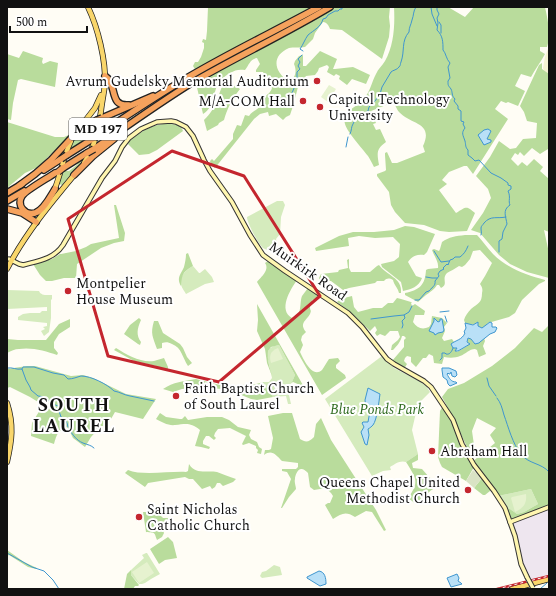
<svg xmlns="http://www.w3.org/2000/svg" width="556" height="596" viewBox="0 0 556 596" font-family="Spectral,serif">
<style>
.industrial{fill:#eee6ef}
.farmland{fill:#f6f3d4}
.green{fill:#d5ebbd}
.forest{fill:#b9dc9c}
.cemetery{fill:#d9e3c4}
.pitch{fill:#e6f2cf}
.water{fill:#b9e0f7;stroke:#3f96cf}
.lines{fill:none;stroke-linecap:round;stroke-linejoin:round}
.stream{stroke:#3f96cf;stroke-width:1}
.secondary-casing{stroke:#333;stroke-width:5.5}
.primary-casing{stroke:#222;stroke-width:6}
.highway-casing{stroke:#222;stroke-width:8}
.secondary{stroke:#fff6b0;stroke-width:3.5}
.primary{stroke:#f9d66b;stroke-width:4.5}
.highway{stroke:#f5a25d;stroke-width:5.5}
.rail-casing{stroke:#c4262e;stroke-width:2.5}
.rail{stroke:#fff;stroke-width:1;stroke-dasharray:3;stroke-linecap:butt}
.secondary-bridge-casing{stroke:#333;stroke-width:5.5;stroke-linecap:butt}
.highway-bridge-casing{stroke:#222;stroke-width:8;stroke-linecap:butt}
.secondary-bridge{stroke:#fff6b0;stroke-width:3.5}
.highway-bridge{stroke:#f5a25d;stroke-width:5.5}
.marked{fill:none;stroke:#c4262e;stroke-width:3;stroke-linejoin:round}
.poi-dot{fill:#c4262e;stroke:#fff;stroke-width:1.5}
.labels{text-anchor:middle;dominant-baseline:central;stroke-width:4;stroke-linejoin:round;paint-order:stroke}
.shield{fill:#fff;stroke:#585858;stroke-width:1}
.shield-label{font-size:13px;font-weight:bold;fill:#111}
.poi-label{font-size:14px;fill:#111;stroke:#fff;text-anchor:start}
.street-label{font-size:14px;fill:#111;stroke:#fff}
.park-label{font-size:14px;font-style:italic;fill:#2f6b1f;stroke:#fff}
.district-label{font-size:18px;font-weight:bold;letter-spacing:1px;fill:#111;stroke:#fff}
</style>
<rect width="100%" height="100%" fill="#fffdf5"/>
<polygon class="industrial" points="549,507 549,579 531,584 524,572 510,522"/>
<polygon class="farmland" points="549,46 549,74 544,71 543,68 545,57"/>
<g class="green">
<path d="M277,201H283L285,205L281,217L280,234L276,239L279,251C274,251 268,251 263,248C259,245 247,223 247,217Z"/>
<path d="M193,266L199,273H200L205,269L212,277L214,282L205,284L186,294C185,292 182,288 181,285C179,276 186,270 193,266Z"/>
<path d="M7,290L39,291C41,296 47,295 52,295V299L51,300V318L49,332L44,336L41,331L45,329L43,327L47,326V323L18,320V317L23,314L30,313H40L42,311H47V307L7,309Z"/>
<path d="M279,345L295,375L292,382L287,386L291,404H288L286,396L273,397L264,384V382H269L272,378L267,355C268,347 273,346 279,345Z"/>
<path d="M382,356L394,368L419,381L426,386L430,392L418,404L412,430L418,454L406,462C400,460 395,464 390,467L391,470L383,471L372,476L325,399Z"/>
<polygon points="531,489 538,504 524,512 517,514 510,509 505,509 498,496"/>
<polygon points="146,553 147,553 160,574 151,579 145,583 142,584 139,584 131,575 131,570 144,558 142,555"/>
<polygon points="274,565 280,567 282,575 262,578 260,576 262,572 266,571"/>
</g>
<g class="forest">
<polygon points="208,7 316,7 196,71 193,66 195,62 198,62 201,57 204,48 204,43 202,42 203,39 206,40 207,31"/>
<path d="M333,7H390L389,17L390,26L389,37L382,59L342,30L330,29C329,26 327,22 323,22L315,33L313,39L305,47C300,48 293,47 289,48C271,56 274,71 288,81C296,79 297,71 294,64L295,61L299,56L303,55V66H306L320,51L337,59L333,69H335L353,67L370,75L366,84L352,79L347,85L339,79L340,76L336,74L334,76L327,72L329,67L327,65L319,68L318,71L315,75L306,76L298,87L293,106L290,115L286,117L283,120L276,114L269,116L268,112L260,114L254,119L215,168C212,166 211,165 210,161L212,159L214,161L233,139V134L237,125L241,126L245,115L249,116C253,110 257,111 262,104L258,101L261,97L263,98C267,95 271,92 272,88L263,72H256V70L260,64L257,58C250,59 249,65 245,70C239,69 235,70 230,73C227,75 222,78 220,81C212,91 216,106 203,114L196,83L216,71L296,29Z"/>
<path d="M394,7H448L465,17L474,7H545C548,21 551,34 547,47H540V51L545,54C541,62 535,69 531,77L521,74L515,86L525,91L518,106L508,102L506,103L501,101L495,109L508,119L473,174L467,166H464L449,172L442,180L447,184L439,190L456,213C466,207 466,205 475,213L467,231L449,232L440,231L424,225L405,223L395,212L391,205L389,192L377,176V174L385,171L386,170L385,155V153L387,152L392,163H397L425,152L423,146C434,122 411,125 399,112C397,110 396,106 394,104L391,103L371,111L376,123L373,124L376,130L380,129L386,142C376,149 377,153 379,165L374,167C372,163 370,159 368,156C362,148 347,132 345,124C342,113 353,108 360,103C362,101 364,98 366,96C371,89 372,81 376,74C378,69 382,66 385,61C394,45 395,25 394,7Z"/>
<polygon points="23,51 43,58 42,62 43,64 50,61 58,63 55,87 21,79 18,80 13,103 11,120 7,119 7,54 19,58"/>
<polygon points="542,63 542,69 549,74 549,150 548,149 540,154 532,148 524,156 520,152 518,155 515,153 511,159 518,166 522,162 527,166 534,159 543,167 540,171 549,179 549,232 544,230 549,253 549,278 527,272 510,264 499,255 480,233 471,230 483,213 491,198 488,189 476,176 490,157 499,141 510,149 516,148 523,139 536,138 537,123 527,121 524,112 520,106 539,65"/>
<path d="M224,82L229,85L236,86L240,89C232,99 227,109 224,120L219,123L218,125L207,131L204,120C217,108 217,97 224,82Z"/>
<polygon points="7,122 55,137 64,137 71,134 66,140 61,144 42,163 36,168 25,173 7,188"/>
<path d="M163,124C170,124 181,123 183,131L157,150L149,154L139,155L128,144L129,141C141,132 148,126 163,124Z"/>
<polygon points="90,125 95,127 92,136 68,153 68,151 77,136"/>
<polygon points="82,159 83,160 62,185 59,184 62,176 62,173 65,171 69,171 78,164 77,163"/>
<polygon points="114,205 116,205 125,233 124,241 114,243 101,248 77,264 76,278 64,278 52,281 46,281 40,275 33,264 52,259 60,254 61,254 76,251 86,247 91,244 119,238"/>
<path d="M405,226L414,227L435,234L427,252L424,255C417,254 412,256 408,262L416,276L422,278C419,287 411,289 403,291L401,282L382,267L381,264L394,261L399,257L400,244L393,237L375,238L359,236L348,238L349,246L316,251L315,248L339,236L353,232H374L394,230Z"/>
<path d="M465,235H477C483,241 487,248 493,254C507,268 526,275 545,280V281L539,284L522,300L515,313L509,317L488,323L483,329L478,326V322C474,326 470,324 465,323L464,320C465,316 468,312 471,309C478,303 482,303 482,293C483,289 482,287 480,284L485,276L492,263L480,250L473,251L470,259L465,265L462,267L459,266C455,269 450,271 447,273C441,279 449,284 441,288L439,285H437C434,290 430,292 426,295C423,297 421,300 418,302L405,295V293C420,290 425,285 426,270L428,269L438,268C439,262 434,256 432,250L434,249L439,251L440,249L442,242C449,237 456,236 465,235Z"/>
<path d="M188,253L193,266C183,272 182,274 181,286C176,278 181,274 184,267C185,263 186,258 186,254Z"/>
<path d="M349,259V268L351,272H370L377,266L379,265C386,275 403,278 401,293H399C398,288 394,285 393,280C389,278 387,278 384,281H377L375,283L349,288L343,290L331,281H320L319,278L321,274L338,272L339,270L348,268L347,260Z"/>
<path d="M268,261L297,280C290,290 278,310 292,318C303,315 299,304 302,296C304,293 306,291 308,288L321,297L320,298L312,300C312,303 310,305 310,307C310,312 312,309 310,314C306,321 299,323 306,332L302,336L301,340L303,345L300,352C303,358 312,379 322,370C324,367 327,362 329,359L338,358L340,361L336,365V368L345,375L346,378L322,395L257,282C261,277 270,270 265,263Z"/>
<path d="M352,296L354,307L358,312L373,308H382L388,303H393L397,298L401,299L411,302H412L411,303L412,306L415,304L425,311L424,315H415L413,322C417,328 422,330 429,327L431,324L432,316L442,318L447,323L444,327L445,331L442,338L444,341L452,339L454,342L452,344V347L453,348H456L457,352L467,346L468,338L471,339L475,344L479,343L484,338L485,341L483,346L486,354L479,357L477,350L475,349C469,349 466,354 460,356C456,358 449,358 444,357L442,364L434,363L433,356L429,354L426,358H423L416,367L411,362V357L407,356L405,358L404,361L407,364L404,369L392,361L404,347V340L406,338L404,336H402C401,341 397,346 393,350H391L392,345L398,340L400,337L398,331H390L385,336L380,334L377,336L375,333L377,330L375,326L370,331L349,311L337,302L340,299Z"/>
<path d="M257,304L304,387L303,388L300,385L293,382L287,386L292,382L295,375L279,345L271,347L268,351C267,360 270,368 272,376L267,363L265,349L257,331L258,320Z"/>
<path d="M139,318L141,320C137,329 136,335 141,342L140,345L138,344L124,334L130,325Z"/>
<path d="M70,319V327L59,334L54,342V348L58,353L57,355C46,351 32,347 19,349C15,349 11,351 7,353V339L18,340H46L59,324Z"/>
<path d="M154,321H158L163,333L180,344L183,348L187,357L192,363L188,366C182,357 182,348 172,344C168,342 166,342 162,343V348L157,349C153,337 150,334 154,321Z"/>
<polygon points="549,325 549,507 510,522 505,509 510,509 517,514 524,512 538,504 531,489 498,496 472,462 495,443 490,435 496,428 477,418 472,431 474,445 479,452 472,458 453,417 442,397 448,389 464,383 492,366 515,348 534,328 542,332"/>
<path d="M116,348C127,355 141,363 154,361C157,360 161,359 164,358L168,367V370H164L156,366L134,361L114,350Z"/>
<path d="M27,366H35L71,376L83,375L93,378L126,394L156,399L143,419L115,412L107,426H101L91,437L85,447L73,438L69,430L67,427C57,432 57,434 54,444L31,436L32,423L43,405L30,397L10,387L7,388V369Z"/>
<path d="M196,379L224,386L256,384L264,382V384L273,397L257,400L251,399L227,389L192,388L182,389L173,392L163,389C173,382 184,381 196,379Z"/>
<polygon points="443,406 451,421 474,467 466,481 442,467 440,463 438,457 440,411"/>
<path d="M160,413L166,417L180,419H182L185,416L188,420L207,417H222L229,420L238,427L251,430L249,435L251,439L257,442L259,447L262,449L261,454L257,453L258,450L256,448V446L249,443L243,445L242,444L246,436L230,428L218,429L215,433L214,436L216,438L214,440L209,436H206L203,441V444L210,447L209,449L201,447L195,446L200,430C190,422 186,424 175,425C169,426 161,422 156,419Z"/>
<path d="M283,413H292L300,439C306,443 309,442 314,437L316,424L321,418L331,440L376,510L386,530L384,531L372,512L366,511L355,517C346,511 342,513 333,519L325,505L328,503H330L333,496L331,493L326,488L314,490L310,487L308,473C307,472 304,469 302,469C298,468 295,475 295,479C294,482 296,486 296,489L289,497L282,508H281L291,479L287,472L282,471V469H296L298,467V463L282,461C276,455 272,449 264,455L265,450H269L271,449L273,438L268,416Z"/>
<path d="M418,454V460L412,463L413,468L422,469L429,477L436,482V488C428,490 423,500 416,504L408,498C420,482 416,478 406,462Z"/>
<path d="M189,464C195,475 207,470 217,472C223,474 229,477 236,479L233,482L223,486L220,483H217L215,487L212,489L210,486L202,489L193,479H189L185,477L148,483L145,487L125,473L128,470C142,476 170,471 186,472L188,471Z"/>
<polygon points="482,478 490,488 490,491 485,495 483,495 474,488"/>
<path d="M143,512H162L161,516L163,518H168V525L164,527L163,530L164,533L162,537L157,540C154,532 156,533 146,532Z"/>
<polygon points="168,537 173,542 177,558 165,560 159,564 150,549"/>
<polygon points="7,550 24,562 37,568 36,569 28,567 9,555 7,556"/>
<polygon points="131,570 131,575 139,585 138,586 135,586 133,589 124,589 127,574"/>
</g>
<polygon class="cemetery" points="473,470 482,478 474,488 466,481"/>
<g class="pitch">
<polygon points="329,85 336,89 328,102 321,97"/>
<path d="M278,348L283,359L271,363C269,356 270,351 278,348Z"/>
<path d="M526,494C527,503 524,508 515,512L511,498L512,497Z"/>
<polygon points="147,562 154,573 139,583 132,572"/>
</g>
<g class="water">
<polygon points="488,129 491,131 487,139 491,140 491,142 484,145 478,135 484,130"/>
<polygon points="434,318 438,322 440,321 440,319 442,319 444,330 443,332 438,333 435,335 434,333 429,331 434,321"/>
<path d="M478,322V326L482,328L490,322L492,323V327H496L497,328L495,332L490,334L480,342L479,343L475,344L471,339L468,338L467,342L470,344L458,351H455L457,348H453L451,344C456,340 462,340 465,333L464,332L466,328L465,323L473,325Z"/>
<path d="M442,368H449L456,371L457,375L455,377L452,376L451,372L450,374H449L448,373L447,374C449,378 451,382 456,382L457,383L450,386L448,384L447,380L443,377L442,370Z"/>
<path d="M368,388L380,394C379,401 377,420 373,425C372,426 370,428 368,429L369,435L367,445L365,444L361,432L364,427L362,423L363,422H368L370,411L366,409L365,400Z"/>
<path d="M319,571C325,572 326,578 326,584L320,586L307,578V577Z"/>
<polygon points="457,574 459,578 458,581 461,583 462,584 451,587 447,578"/>
</g>
<g class="lines">
<g class="stream">
<polyline points="431,7 432,14 437,26"/>
<path d="M437,7V10L439,14L437,18L438,23L437,30C443,36 443,42 443,50C446,53 446,59 450,63L448,67L450,78L448,81C448,86 448,85 451,89C453,93 451,95 455,99L454,101L458,106V109L461,111V121L464,122L463,124L465,128C461,133 463,135 465,141C466,145 465,147 468,150V155L472,158L475,161L479,160L491,173L501,178L508,183V185L511,186V189L508,191C511,197 508,201 510,205C502,210 506,217 507,224L503,232L502,239L499,241V252"/>
<polyline points="439,22 441,25 441,33"/>
<path d="M303,51L300,49C303,45 305,39 308,35C314,30 321,27 323,19L326,18L328,15L335,11H338L340,9H342V7"/>
<polyline points="292,93 297,81 297,72 300,69 298,66 300,62 298,59 302,55"/>
<path d="M350,134C352,130 351,127 353,124C355,118 363,114 368,111L369,107L375,101L380,94L382,87L391,72C393,70 397,70 399,67C401,65 400,64 401,62C405,51 401,41 409,32C409,27 411,25 412,20C414,15 413,11 416,7"/>
<polyline points="346,147 348,137"/>
<path d="M481,235C482,233 481,231 481,228C481,226 483,225 484,223C491,215 497,219 506,217"/>
<polyline points="434,251 441,262 449,261"/>
<polyline points="426,277 432,278 437,278"/>
<path d="M415,300H419L426,292L429,291C431,288 436,286 435,281L439,276L438,274L440,271L444,269L443,268L447,264L448,265L450,260L453,259L455,257H460C464,254 466,251 468,246"/>
<polyline points="440,312 449,311"/>
<polyline points="445,316 447,322"/>
<polyline points="371,319 394,316 404,315"/>
<polyline points="402,328 403,325 402,321 405,318 404,315 409,312 412,306"/>
<path d="M440,360L442,358V353H445L446,354C450,355 452,351 453,348"/>
<path d="M7,368C13,367 16,370 22,369L26,380L30,387L31,390L38,396C45,396 51,404 58,406L60,408L59,411L61,417L64,418L67,423L68,427"/>
<path d="M22,369L23,367H34L53,373L64,375L68,379C73,379 77,377 81,376C91,376 107,384 114,391C120,392 124,395 130,396C138,398 146,399 154,401"/>
<polyline points="487,378 489,386 496,396"/>
<path d="M497,398C501,403 502,408 504,415C508,426 513,445 521,454C528,464 542,463 549,472"/>
<path d="M69,429C73,435 76,440 83,443C88,445 91,445 94,448"/>
<polyline points="7,553 32,567 44,571 53,580 59,589"/>
<polyline points="540,589 547,583"/>
</g>
<g class="secondary-casing">
<g id="secondary">
<path d="M9,259L19,264L23,265C38,261 54,259 63,245L102,178L115,161L122,147L129,138L141,129L150,125L157,122L171,121L176,122L186,127L193,136L204,160L210,171L232,202L250,235L263,255L285,271L348,313L362,327L387,359L394,364L424,381L431,387L453,420L462,444L474,465L494,491L505,508L515,536L521,564L527,577"/>
<polyline points="510,522 549,507"/>
</g>
</g>
<g class="primary-casing">
<g id="primary">
<polyline points="78,130 95,108 101,95"/>
<path d="M84,163C95,147 98,130 101,111C102,102 104,93 105,84C106,61 98,28 88,7"/>
<path d="M54,191C61,174 63,157 71,141"/>
<path d="M7,269C25,234 50,204 75,174"/>
<path d="M7,403C14,425 12,440 7,462"/>
<polyline points="512,589 549,579"/>
</g>
</g>
<g class="highway-casing">
<g id="highway">
<path d="M105,76C118,84 108,107 129,105"/>
<polyline points="102,118 153,96"/>
<path d="M99,134C130,114 160,93 192,75C233,51 277,30 319,7"/>
<polyline points="75,136 83,128 97,120"/>
<path d="M94,149C127,126 159,103 193,82C238,56 285,34 330,7"/>
<polyline points="67,155 94,138"/>
<polyline points="63,168 87,153"/>
<polyline points="44,170 61,159"/>
<polyline points="74,175 93,156 114,139"/>
<polyline points="20,185 35,174 51,160 76,133"/>
<path d="M55,189C50,197 44,210 35,213C25,216 16,205 22,196C26,190 48,178 55,173"/>
<polyline points="7,193 22,184"/>
<polyline points="7,201 24,191"/>
<polyline points="7,209 22,213 36,222"/>
</g>
</g>
<use href="#secondary" class="secondary"/>
<use href="#primary" class="primary"/>
<use href="#highway" class="highway"/>
<g class="rail-casing">
<polyline id="rail" points="497,589 549,576"/>
</g>
<use href="#rail" class="rail"/>
<g class="secondary-bridge-casing">
<polyline id="secondary-bridge" points="527,577 533,588"/>
</g>
<g class="highway-bridge-casing">
<g id="highway-bridge">
<polyline points="97,120 102,118"/>
<polyline points="94,138 99,134"/>
<polyline points="87,153 94,149"/>
<polyline points="61,159 67,155"/>
<polyline points="58,172 63,168"/>
</g>
</g>
<use href="#secondary-bridge" class="secondary-bridge"/>
<use href="#highway-bridge" class="highway-bridge"/>
</g>
<path class="marked" d="M172,151L244,176L320,296L219,382L108,356L68,219Z"/>
<g class="poi-dot">
<circle cx="317" cy="81" r="4"/>
<circle cx="303" cy="101" r="4"/>
<circle cx="320" cy="107" r="4"/>
<circle cx="68" cy="291" r="4"/>
<circle cx="176" cy="396" r="4"/>
<circle cx="432" cy="451" r="4"/>
<circle cx="468" cy="490" r="4"/>
<circle cx="139" cy="517" r="4"/>
</g>
<g class="labels">
<rect class="shield" x="69" y="118" width="58" height="22" rx="3"/>
<g class="shield-label">
<text x="98" y="129">MD 197</text>
</g>
<g class="poi-label">
<text x="309" y="81" text-anchor="end">Avrum Gudelsky Memorial Auditorium</text>
<text x="328" y="99">Capitol Technology<tspan x="328" dy="16">University</tspan></text>
<text x="295" y="101" text-anchor="end">M/A-COM Hall</text>
<text x="76" y="283">Montpelier<tspan x="76" dy="16">House Museum</tspan></text>
<text x="184" y="388">Faith Baptist Church<tspan x="184" dy="16">of South Laurel</tspan></text>
<text x="440" y="451">Abraham Hall</text>
<text x="460" y="482" text-anchor="end">Queens Chapel United<tspan x="460" dy="16">Methodist Church</tspan></text>
<text x="147" y="509">Saint Nicholas<tspan x="147" dy="16">Catholic Church</tspan></text>
</g>
<g class="street-label">
<text transform="translate(308 271) rotate(35)">Muirkirk Road</text>
</g>
<g class="park-label">
<text x="377" y="409">Blue Ponds Park</text>
</g>
<g class="district-label">
<text x="74" y="405">SOUTH<tspan x="74" dy="21">LAUREL</tspan></text>
</g>
</g>
<rect width="556" height="596" fill="none" stroke="#111111" stroke-width="16"/>
<path d="M10 26v6h77v-6" fill="none" stroke="#111111" stroke-width="2"/>
<text x="16" y="26" font-size="12" fill="#111111" stroke="#ffffff" stroke-width="3" paint-order="stroke">500 m</text>
</svg>
